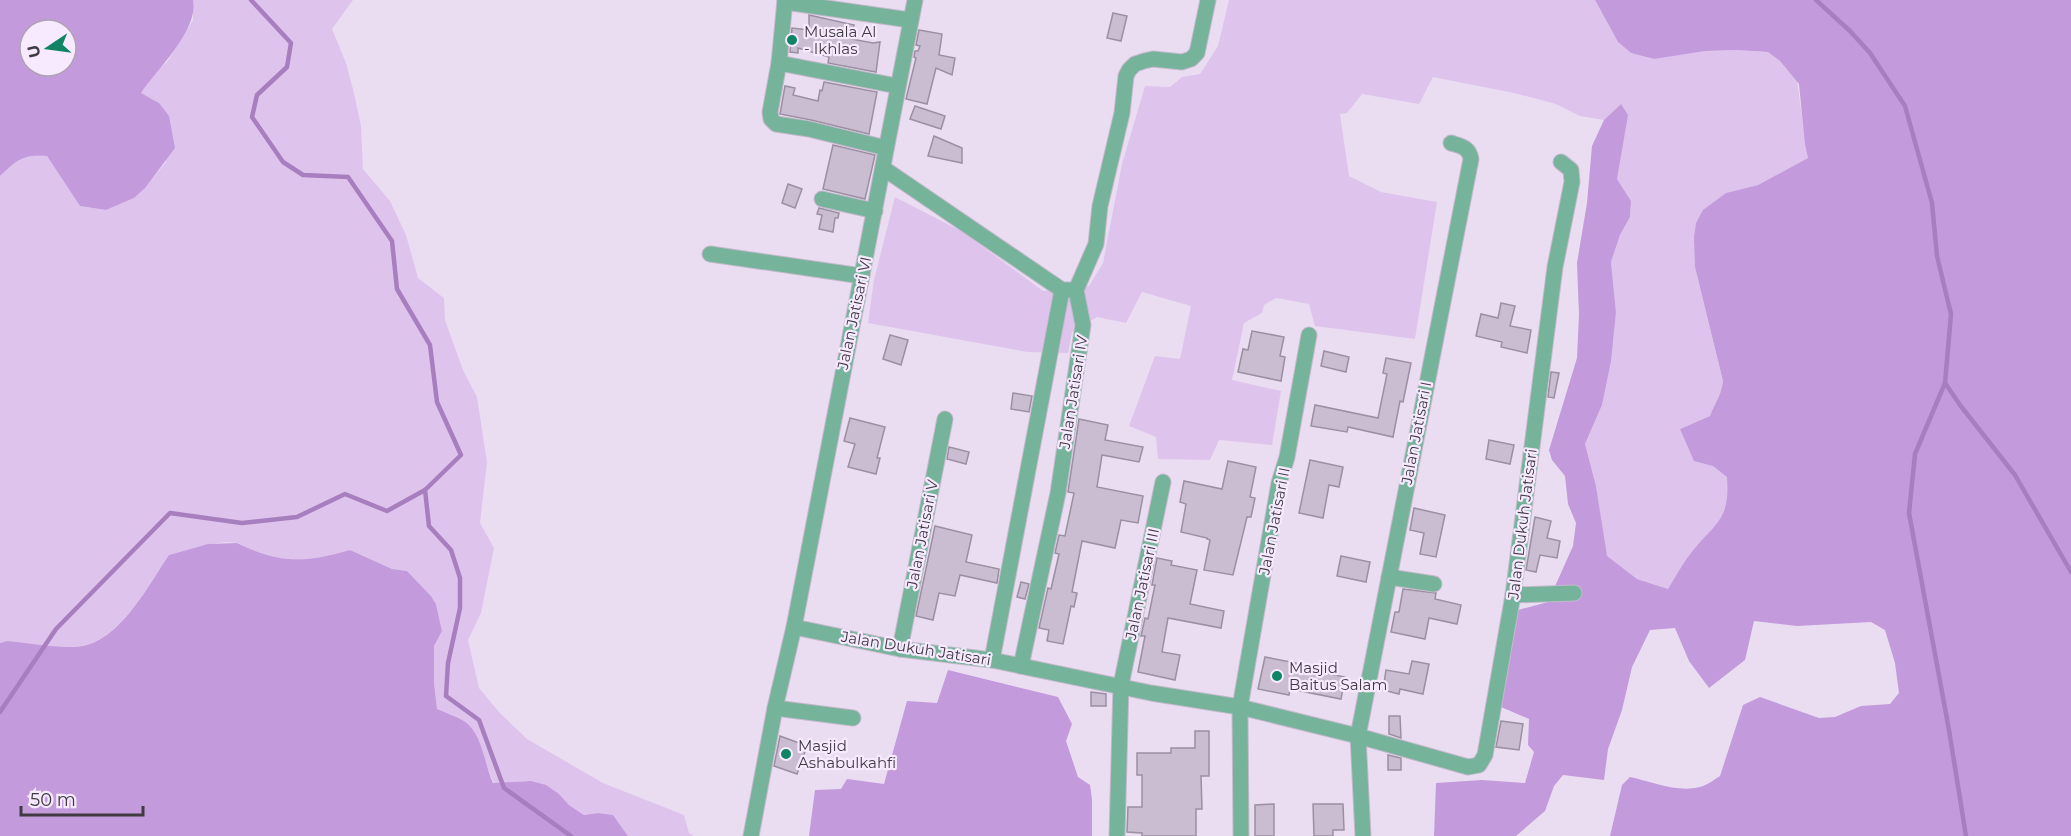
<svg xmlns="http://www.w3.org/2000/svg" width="2071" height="836" viewBox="0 0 2071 836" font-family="Montserrat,sans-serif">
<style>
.green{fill:#dec4ed}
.forest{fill:#c39adb;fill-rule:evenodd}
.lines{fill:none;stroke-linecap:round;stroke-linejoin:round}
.stream{stroke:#a77fbe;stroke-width:4.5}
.building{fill:#cabdd1;stroke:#9b8fa2;stroke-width:1.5}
.street-casing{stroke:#c5b9cc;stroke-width:17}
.street{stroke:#76b39b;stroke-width:15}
.poi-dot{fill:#108464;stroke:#f7eaff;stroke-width:2}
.labels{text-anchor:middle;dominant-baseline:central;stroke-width:4.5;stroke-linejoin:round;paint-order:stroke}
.poi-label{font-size:15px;fill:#403b43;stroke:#f7eaff;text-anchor:start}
.street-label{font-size:15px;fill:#403b43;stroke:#f7eaff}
</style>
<rect width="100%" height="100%" fill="#eaddf2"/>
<g class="green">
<path d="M193,0H353L332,29L346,63L354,93L361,126L363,169L390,201L406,235L418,278L444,298L445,320L463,370L477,397L487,462L480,523L494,548L481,613L468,640L479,688L499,712L527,739L603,783L684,815L689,833L694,836H628L613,815L598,813L584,815L569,805L559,794L531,781L494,783C484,764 481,735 464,721C457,716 446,713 437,709L434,683V646L442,631L436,604L431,596L407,571L392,569L350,550C314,561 294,563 259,553C251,551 245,545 237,543C219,539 187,550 169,555C147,587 117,647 72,647C51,647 28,643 7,641L0,643V176C17,160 22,154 47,156L80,206L106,210L134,198L145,187L166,162L159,103L141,93L156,71L167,62L193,20Z"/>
<path d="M1229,0H1595L1618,42L1631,53L1654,59L1702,51L1737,50L1768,52L1780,61L1797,81L1808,158L1758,185L1726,193L1695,267L1723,381C1721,397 1715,402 1710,416L1680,429L1713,466L1728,477C1730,518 1718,521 1694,549C1684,561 1677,576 1668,589L1637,579L1606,556L1596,486L1585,444L1602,405L1616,312L1611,262L1620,235L1630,217L1631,201L1617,179L1621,151V104L1604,120L1580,116L1556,104L1514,93L1433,77L1419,104L1362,94L1347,113L1340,114L1349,176L1381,192L1437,202L1415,339L1315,326L1309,304L1276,298L1264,305L1262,313L1244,323L1232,380L1281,391L1272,445L1219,440L1210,460L1158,459L1156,437L1129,426L1155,356L1180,359L1191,306L1142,292L1126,323L1097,317L1072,332L1068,353L1027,352L868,323L874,280L895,197L963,232L1043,291L1089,286L1103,263L1122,164L1145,86L1170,87L1182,77L1200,74L1218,46Z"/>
</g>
<g class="forest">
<path d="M0,0H193C199,30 157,69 141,93L159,103L169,116L175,148L145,188L134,198L106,210L80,206L47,156C22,154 17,160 0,176ZM30,30H66V66H30Z"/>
<path d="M1595,0H2071V836H1610L1622,785L1630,777C1653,782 1680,794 1703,786C1709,784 1715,779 1720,776L1743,705L1760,697L1819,718L1835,717L1861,706L1890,704L1899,693L1895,663L1885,630L1871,622L1797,626L1754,621L1745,660L1709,688L1689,661L1675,628L1650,630L1632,667L1622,710L1608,749L1604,780L1563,775L1554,786L1545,811L1516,836H1434L1436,783L1482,780L1525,783L1534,752L1528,745L1529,719L1501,707L1518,610L1548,602L1573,546L1576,523L1568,504L1565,476L1552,460L1549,450L1577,358L1579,315L1577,263L1587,203L1592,146L1604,120L1621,104L1628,115L1617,179L1631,201L1630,217L1620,235L1611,262L1616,312L1611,361L1602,405L1585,444L1596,486L1607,556L1637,579L1668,589C1676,576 1684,561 1694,549C1718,521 1730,518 1727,477L1713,466L1694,461L1680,429L1710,416C1715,402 1721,397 1723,381L1695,267L1694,237L1696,223L1703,210L1726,193L1758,185L1808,158L1805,144L1799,84L1780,61L1768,52L1737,50L1705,51L1654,59L1631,53L1618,42Z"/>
<path d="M237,543C280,564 305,563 350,550L392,569L407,571L431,596L436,604L442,631L434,646V683L437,709C446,713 456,716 464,721C483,734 484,764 493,783L531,781L546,785L559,794L569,805L584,815L598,813L613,815L628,836H0V643L7,641C28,643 50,647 72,647C117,648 147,587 169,555L208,544Z"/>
<polygon points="948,670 1058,697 1072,724 1066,741 1078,777 1090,785 1092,799 1092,836 809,836 815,790 841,789 847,779 884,784 907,701 937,703"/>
</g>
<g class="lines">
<g class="stream">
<polyline points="251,0 291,43 287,67 257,95 252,117 283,162 303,175 348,177 392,241 397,289 430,345 437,402 461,455 425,490 429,526 451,550 460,578 460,608 448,663 446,696 479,720 504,788 571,836"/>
<polyline points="1816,0 1850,31 1870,53 1905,106 1932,203 1937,256 1951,314 1945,383 1915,454 1909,513 1949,730 1966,836"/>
<polyline points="1945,383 1960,405 2015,475 2071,572"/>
<polyline points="0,712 56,629 170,513 242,523 297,517 345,494 387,511 425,490"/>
</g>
</g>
<g class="building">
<polygon points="1113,13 1127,16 1121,41 1107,38"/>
<polygon points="809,15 854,25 851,39 873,43 880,42 876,72 828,63 829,57 798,48 798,53 790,52 792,28 809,30"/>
<polygon points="919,30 942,34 939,55 955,58 952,75 936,68 927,104 906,99 916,58 914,57 915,51 918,51 920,46 916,45"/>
<polygon points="824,82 877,92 869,134 811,120 780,114 785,86 795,88 793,95 818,101 820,90 822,91"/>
<polygon points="915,106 945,116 941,129 910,119"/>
<polygon points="934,136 962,148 962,163 928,156"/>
<polygon points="833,145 875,155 865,199 823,189"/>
<polygon points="788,184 802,189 795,208 782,203"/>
<polygon points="819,208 839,213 838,218 835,218 833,232 819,229 822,215 817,214"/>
<polygon points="1501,303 1515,306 1510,326 1531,330 1527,353 1501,347 1502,342 1476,336 1481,314 1498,318"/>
<polygon points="1252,331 1284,337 1280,356 1285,357 1281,381 1238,372 1243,349 1248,350"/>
<polygon points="890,335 908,340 901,365 883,359"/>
<polygon points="1324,351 1349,357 1346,372 1321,366"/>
<polygon points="1386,358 1411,363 1403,402 1400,401 1393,437 1348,427 1347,432 1311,426 1315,405 1378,418 1387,374 1383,373"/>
<polygon points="1551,372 1559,373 1554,398 1548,397"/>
<polygon points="1013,393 1032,396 1029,412 1011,409"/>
<polygon points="850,418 885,427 877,458 880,458 876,474 848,467 855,444 844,441"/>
<polygon points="1079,419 1108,425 1105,440 1143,447 1139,462 1102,455 1097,487 1143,496 1138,523 1121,520 1115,548 1082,541 1072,592 1077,593 1074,607 1071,606 1063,644 1047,641 1049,630 1039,628 1048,588 1051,589 1059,554 1055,553 1059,535 1065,536 1074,493 1068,492"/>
<polygon points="1489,440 1514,445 1510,464 1486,459"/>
<polygon points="949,447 969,452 966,464 947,459"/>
<polygon points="1310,460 1343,467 1339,487 1329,485 1323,518 1299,513"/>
<polygon points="1228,461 1256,467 1250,497 1255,498 1251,517 1247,517 1233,575 1204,570 1210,540 1207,539 1207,538 1181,532 1186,504 1180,502 1184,481 1222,489"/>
<polygon points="1414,508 1445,515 1436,557 1420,554 1424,533 1410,530"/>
<polygon points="1535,517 1551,521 1547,538 1560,541 1557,558 1540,555 1536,572 1526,570"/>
<polygon points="935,526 972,535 966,562 999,569 997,583 960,575 955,596 939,593 933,620 916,616"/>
<polygon points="1341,556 1370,562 1366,582 1337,576"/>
<polygon points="1157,558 1172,561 1171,565 1197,570 1190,604 1224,611 1221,628 1168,618 1162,652 1180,655 1175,680 1138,672 1145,636 1141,636 1145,618 1148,619 1155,585 1152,585"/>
<polygon points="1021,582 1029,584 1025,599 1017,597"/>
<polygon points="1403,589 1436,593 1435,599 1461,605 1457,624 1429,618 1425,639 1391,632 1395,612 1399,612"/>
<polygon points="1265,657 1296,663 1295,667 1345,677 1341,699 1290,689 1289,695 1258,689"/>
<polygon points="1412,661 1429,664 1423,694 1400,689 1399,694 1383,690 1386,670 1409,674"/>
<polygon points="1091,692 1106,694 1106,706 1091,706"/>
<polygon points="1389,716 1400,716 1401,738 1389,734"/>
<polygon points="1501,721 1523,724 1519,750 1496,747"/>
<polygon points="1195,731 1209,731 1209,776 1201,776 1202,809 1196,809 1196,836 1142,836 1142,833 1127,832 1128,807 1142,807 1142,775 1137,775 1137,753 1171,753 1171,748 1195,748"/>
<polygon points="780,736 807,746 797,774 774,766"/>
<polygon points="1388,755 1401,758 1401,770 1388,770"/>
<polygon points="1274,804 1274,836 1255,836 1255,805"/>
<polygon points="1313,804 1343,804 1344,830 1333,830 1333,836 1314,836"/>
</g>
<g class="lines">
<g class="street-casing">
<g id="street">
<polyline points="785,0 779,63 770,112 771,119 776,124 809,129 886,148"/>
<polyline points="785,2 910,20"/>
<polyline points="779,63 897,86"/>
<polyline points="883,168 1062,290 1070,290"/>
<polyline points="822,199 875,211"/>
<polyline points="710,254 862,276"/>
<polyline points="1389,577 1434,584"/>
<polyline points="1513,595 1574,593"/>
<polyline points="794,627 900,649 992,660 1151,693 1240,707 1358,736 1468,767 1479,765 1485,755 1513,595 1555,267 1572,182 1571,170 1561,162"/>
<polyline points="900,649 945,419"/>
<polyline points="992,660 1062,290"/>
<polyline points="1021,666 1058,493 1083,325 1076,290 1096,244 1100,206 1122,113 1126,76 1129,70 1135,64 1144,61 1153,59 1182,62 1191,59 1197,53 1208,0"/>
<polyline points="775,708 853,718"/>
<polyline points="751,836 775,708 794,627 915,0"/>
<polyline points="1117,836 1121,685 1163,482"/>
<polyline points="1241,836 1240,707 1279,483 1287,457 1309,335"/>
<path d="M1363,836L1358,736L1471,159C1469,147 1461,146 1451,143"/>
</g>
</g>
<use href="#street" class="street"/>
</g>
<g class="poi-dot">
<circle cx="792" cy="40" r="6"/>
<circle cx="1277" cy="676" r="6"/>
<circle cx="786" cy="754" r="6"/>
</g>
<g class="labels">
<g class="poi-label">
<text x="804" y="31">Musala Al<tspan x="804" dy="17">- Ikhlas</tspan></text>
<text x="1289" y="667">Masjid<tspan x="1289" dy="17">Baitus Salam</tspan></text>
<text x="798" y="745">Masjid<tspan x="798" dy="17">Ashabulkahfi</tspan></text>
</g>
<g class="street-label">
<text transform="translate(854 313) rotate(-78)">Jalan Jatisari VI</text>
<text transform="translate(1073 392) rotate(-81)">Jalan Jatisari IV</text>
<text transform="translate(1416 433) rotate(-79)">Jalan Jatisari I</text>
<text transform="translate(1274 521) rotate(-79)">Jalan Jatisari II</text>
<text transform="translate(1522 524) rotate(-83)">Jalan Dukuh Jatisari</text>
<text transform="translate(922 534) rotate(-79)">Jalan Jatisari V</text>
<text transform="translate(1142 584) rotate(-78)">Jalan Jatisari III</text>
<text transform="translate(916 648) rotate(9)">Jalan Dukuh Jatisari</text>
</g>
</g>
<g transform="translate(48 48) rotate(257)"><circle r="28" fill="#f7eaff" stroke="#aea4b4" stroke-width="1.5"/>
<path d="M0-4.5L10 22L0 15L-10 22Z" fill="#108464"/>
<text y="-9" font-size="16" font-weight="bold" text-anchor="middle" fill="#403b43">U</text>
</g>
<path d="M21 806v9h122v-9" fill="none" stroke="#403b43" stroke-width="3"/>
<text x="30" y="806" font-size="18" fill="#403b43" stroke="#f7eaff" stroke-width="4.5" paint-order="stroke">50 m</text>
</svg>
